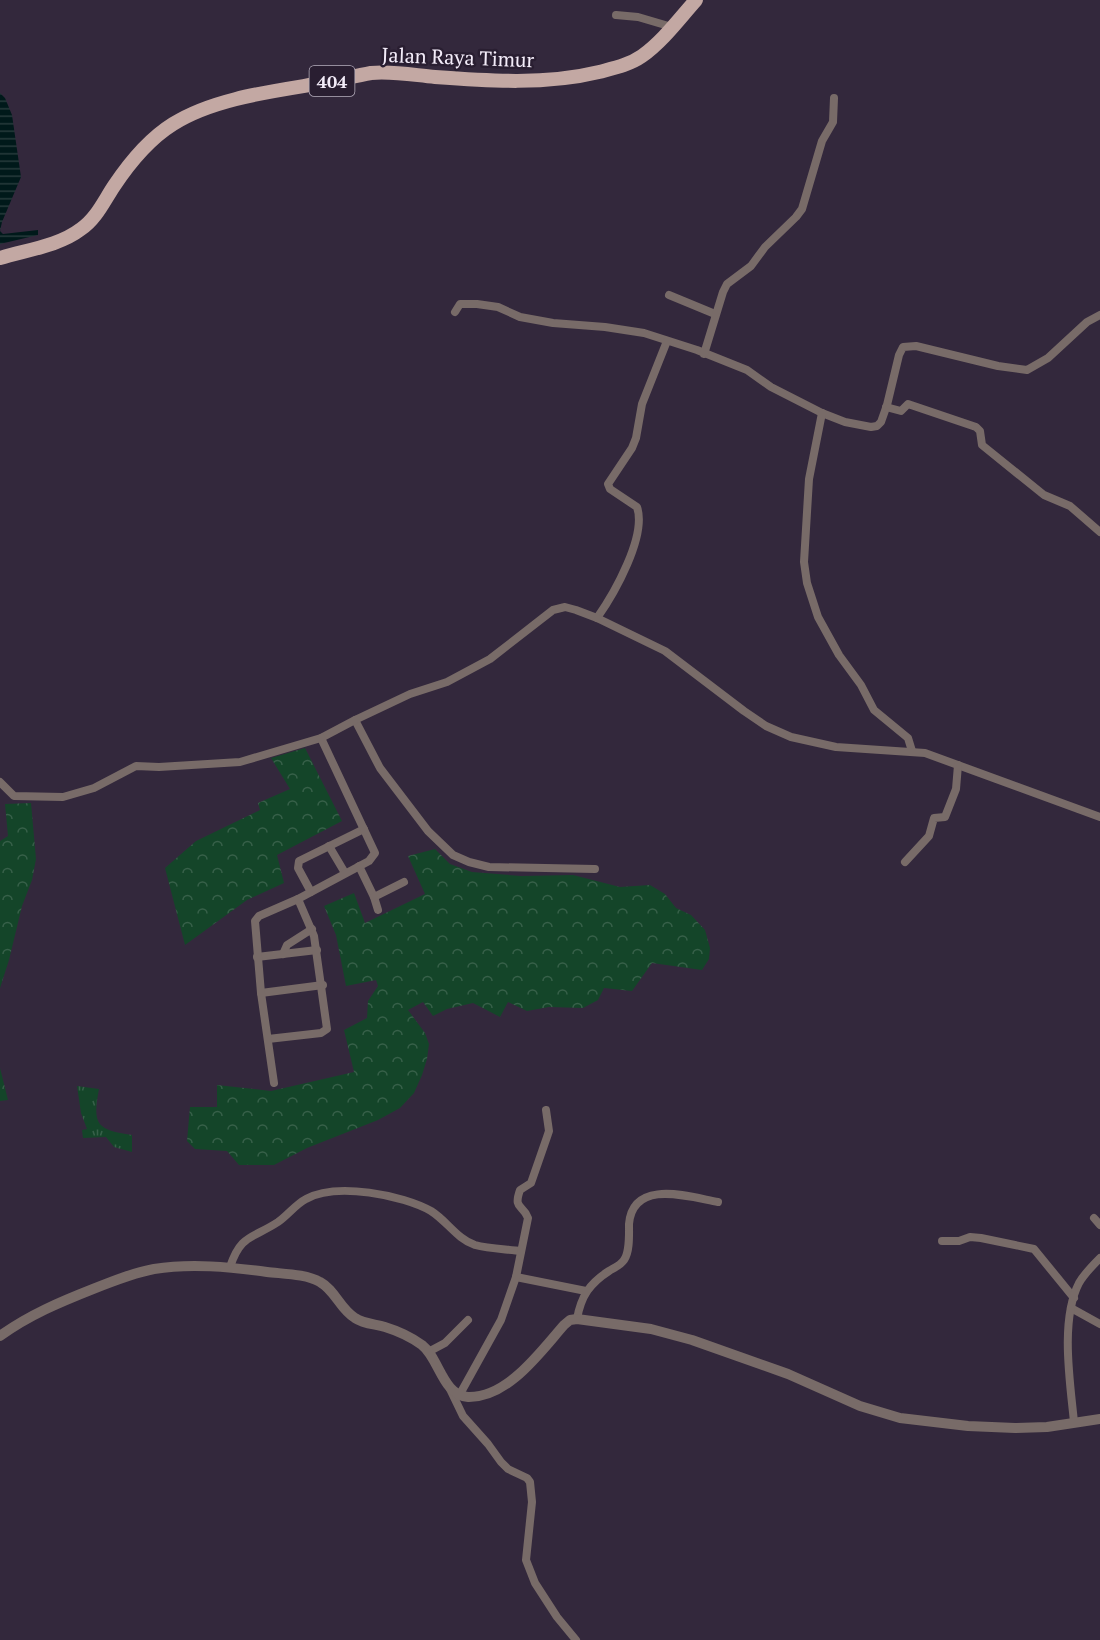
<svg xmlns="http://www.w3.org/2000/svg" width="1100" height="1640" viewBox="0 0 1100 1640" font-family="'PT Serif',serif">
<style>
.grass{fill:url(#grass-tufts)}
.forest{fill:url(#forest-crowns)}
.water{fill:url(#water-rules)}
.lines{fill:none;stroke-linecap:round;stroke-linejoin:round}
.minor{stroke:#786b68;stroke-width:8}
.tertiary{stroke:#786b68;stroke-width:10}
.primary{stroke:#c3a8a3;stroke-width:14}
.labels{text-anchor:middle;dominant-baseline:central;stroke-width:5;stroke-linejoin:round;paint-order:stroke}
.shield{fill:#291e31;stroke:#b6aebd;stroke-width:1.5}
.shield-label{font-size:18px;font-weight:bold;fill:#f3ecf9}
.street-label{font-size:20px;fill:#f3ecf9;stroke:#291e31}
</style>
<defs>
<pattern id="grass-tufts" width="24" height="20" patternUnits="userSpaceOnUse" patternTransform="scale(1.5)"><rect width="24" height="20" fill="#144529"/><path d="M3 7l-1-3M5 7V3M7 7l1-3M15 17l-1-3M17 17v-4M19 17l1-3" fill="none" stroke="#376049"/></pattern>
<pattern id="forest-crowns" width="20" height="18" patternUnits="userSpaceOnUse" patternTransform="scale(1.5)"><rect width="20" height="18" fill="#144529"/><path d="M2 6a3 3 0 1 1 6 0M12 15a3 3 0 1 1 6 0" fill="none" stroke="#376049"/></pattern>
<pattern id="water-rules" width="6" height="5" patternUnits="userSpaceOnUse" patternTransform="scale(1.5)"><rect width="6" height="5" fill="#00191a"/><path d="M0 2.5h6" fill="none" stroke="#263b3c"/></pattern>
</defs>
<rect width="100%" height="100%" fill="#33283c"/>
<path class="grass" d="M77,1086L99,1089C92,1125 97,1130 132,1135V1152L114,1147L106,1137L83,1138L82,1130L87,1129L81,1113Z"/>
<g class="forest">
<polygon points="305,748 342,821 277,855 284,883 247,900 185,945 165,868 196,841 260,810 258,803 290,789 271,758"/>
<polygon points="31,803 36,859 32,880 22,906 9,960 0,988 0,841 8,836 5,804"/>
<polygon points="435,849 450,864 472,872 521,876 573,875 620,887 650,885 665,894 676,908 691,915 705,930 710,948 709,959 702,970 652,963 632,991 604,988 598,1000 583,1008 549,1007 527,1011 508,1002 500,1017 473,1003 447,1009 433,1016 423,1002 408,1010 425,1033 429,1044 427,1059 422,1075 414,1093 400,1108 378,1120 307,1148 274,1165 239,1165 227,1151 195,1149 187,1141 190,1107 217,1107 217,1085 271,1091 354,1072 344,1030 367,1018 368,1001 378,986 376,980 346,986 336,935 324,906 354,893 365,923 425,894 408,856"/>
<polygon points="0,1065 0,1068 8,1100 0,1101"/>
</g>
<polygon class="water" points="0,93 5,98 12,115 21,177 2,222 0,231 3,234 38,230 38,235 0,244"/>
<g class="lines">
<g class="minor">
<polyline points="616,15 638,17 672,27"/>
<polyline points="669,295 715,314"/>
<polyline points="455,312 460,304 477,304 498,307 520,317 553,323 605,327 644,333 697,350 747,370 771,387 822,413 845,422 871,427 877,426 881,422 887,405 899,355 903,347 916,346 998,366 1027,370 1048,358 1087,322 1100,315"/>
<polyline points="704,354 723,292 727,284 751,266 765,247 796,217 802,209 822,141 833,122 834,98"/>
<polyline points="886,407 901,411 908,404 976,427 980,431 982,445 1044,495 1070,506 1100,532"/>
<polyline points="822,413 809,479 804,562 807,583 818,617 839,655 861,685 874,710 908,738 912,751"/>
<path d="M597,618C614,594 647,536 637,507L610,489L608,484L632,448L636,438L642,404L667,341"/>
<polyline points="355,720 380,768 428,831 453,855 469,862 489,867 595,869"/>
<polyline points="0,782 14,796 63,797 94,788 136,766 159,767 240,762 321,738 355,720 410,694 447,682 490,659 553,610 565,607 576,610 597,618 665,651 744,711 766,726 791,737 836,747 925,753 1100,817"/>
<polyline points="329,846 345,873"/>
<polyline points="905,862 929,836 934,818 945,817 956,789 958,765"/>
<polyline points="359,866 374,897 378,910"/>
<polyline points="311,892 298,868 299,861 364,829"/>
<polyline points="374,897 404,882"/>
<polyline points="283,954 287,945 312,929"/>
<polyline points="257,957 317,950"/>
<polyline points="261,993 323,985"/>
<polyline points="268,1039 321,1033 327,1029 314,936 298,899"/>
<polyline points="274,1083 261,993 255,921 259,916 298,899 369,861 375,853 321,738"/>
<polyline points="1094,1218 1100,1225"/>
<polyline points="942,1241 959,1241 970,1237 981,1238 1034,1249 1074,1298"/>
<path d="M230,1267C241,1234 252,1239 278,1222C288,1215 296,1204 306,1199C336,1182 403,1195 431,1211C447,1221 457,1239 475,1245C489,1249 506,1249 521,1251"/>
<polyline points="516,1277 586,1291"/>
<polyline points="1071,1308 1100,1324"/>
<path d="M577,1319C581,1296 590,1283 609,1271C614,1268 621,1265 624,1260C630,1252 629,1234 629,1224C633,1178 690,1197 718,1202"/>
<polyline points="430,1351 445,1343 468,1320"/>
<polyline points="450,1389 463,1416 488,1444 501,1462 508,1469 527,1478 530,1482 532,1502 526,1560 535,1583 557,1617 576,1640"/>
<path d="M460,1394L501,1320L516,1277L528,1218C523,1204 513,1210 520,1190L531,1183L547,1137L549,1131L546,1110"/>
<path d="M1074,1422C1070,1381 1060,1320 1079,1283C1084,1274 1093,1265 1100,1258"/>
</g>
<path class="tertiary" d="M0,1336C29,1315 60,1302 93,1289C113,1281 133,1273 154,1269C191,1263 230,1267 267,1272C284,1274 306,1274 320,1282C335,1290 340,1309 355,1318C364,1324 375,1324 385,1327C398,1331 411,1337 422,1345C439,1358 443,1396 468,1397C508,1398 541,1351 564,1325L570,1320L577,1319L651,1329L692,1340L788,1374L860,1406L900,1418L968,1426L1015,1428L1047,1427L1100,1419"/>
<path class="primary" d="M0,258C26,250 59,246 81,229C96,219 104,201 114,186C130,162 149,139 173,124C214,98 275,91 322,83C338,80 355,76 371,73C393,71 413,75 435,77C489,81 546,85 599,72C614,68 629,65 642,56C663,41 679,19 696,0"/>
</g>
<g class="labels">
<rect class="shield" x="309.5" y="66" width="45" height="30" rx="4.5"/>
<g class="shield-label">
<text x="332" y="81">404</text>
</g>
<g class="street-label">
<text transform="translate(458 57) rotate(2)">Jalan Raya Timur</text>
</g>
</g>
</svg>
